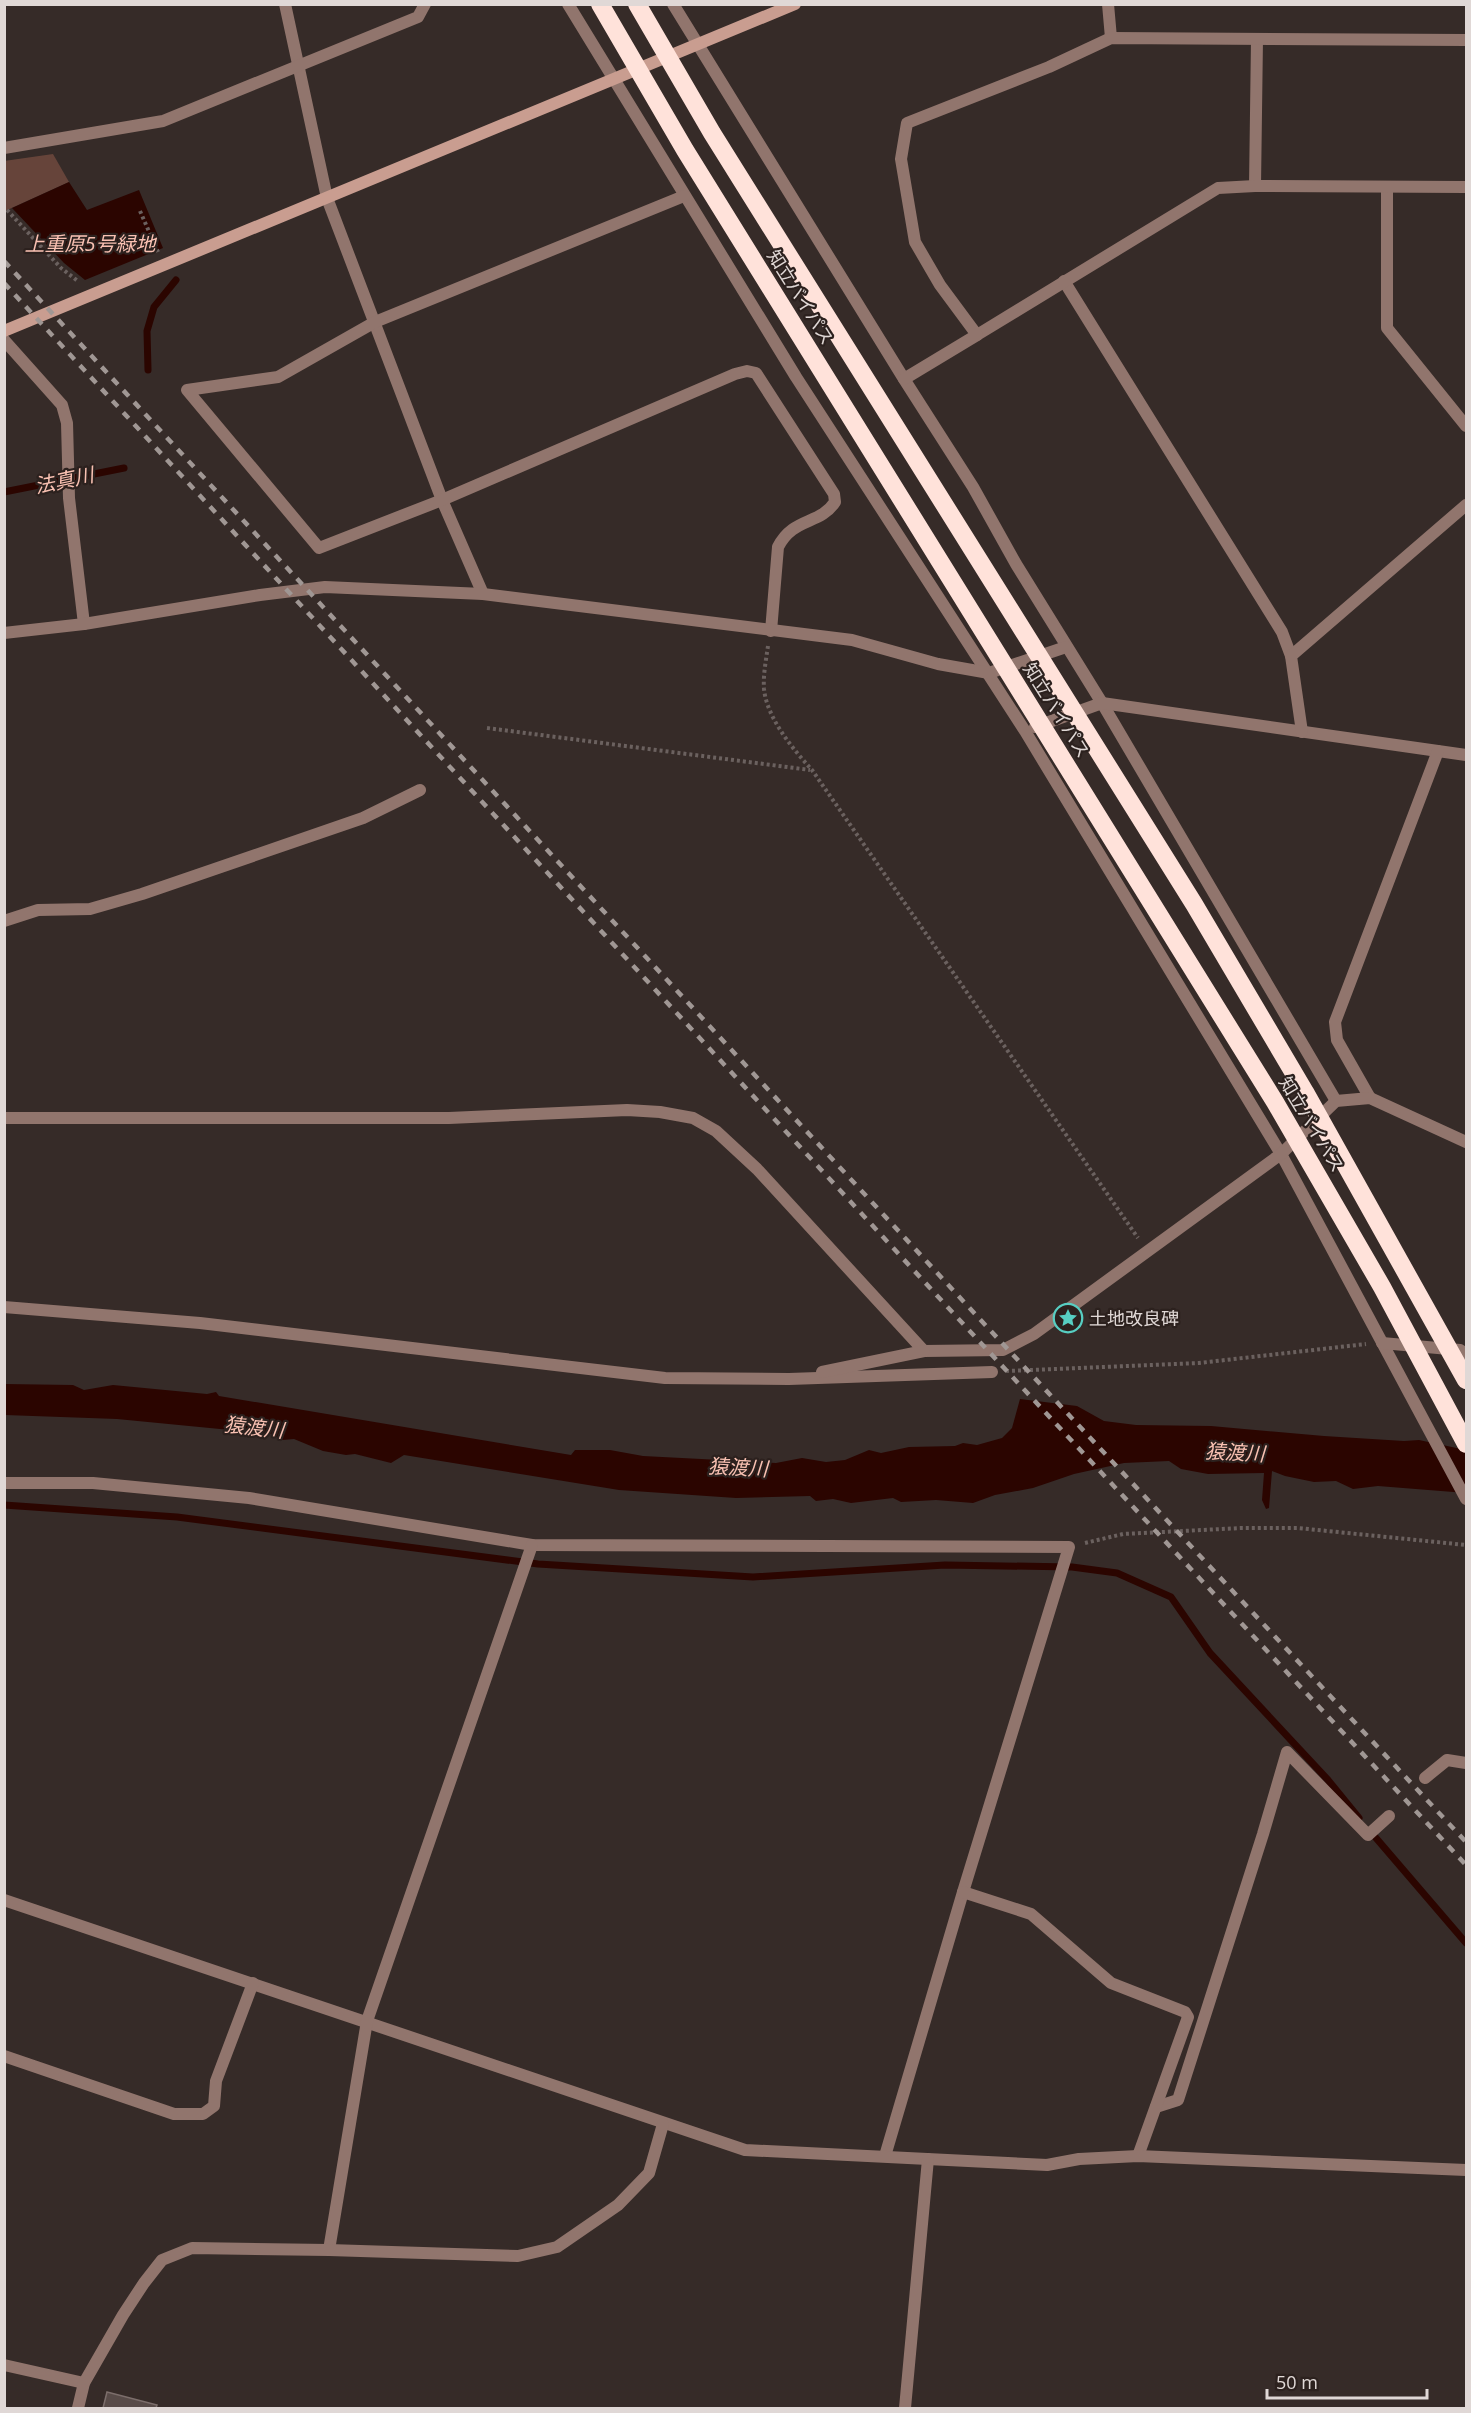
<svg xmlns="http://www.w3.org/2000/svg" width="1471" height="2413" viewBox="0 0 1471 2413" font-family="'Open Sans','Noto Sans JP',sans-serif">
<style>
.green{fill:#66443a}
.water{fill:#2b0500}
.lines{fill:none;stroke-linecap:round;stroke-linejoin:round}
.stream{stroke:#2b0500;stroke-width:7}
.building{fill:#584b48;stroke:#7c6e6b;stroke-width:1.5}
.path{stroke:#6b615f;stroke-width:4;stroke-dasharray:3 3;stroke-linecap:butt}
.lane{stroke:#91756d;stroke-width:12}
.street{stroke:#91756d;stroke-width:12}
.secondary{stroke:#c99d90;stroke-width:12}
.highway{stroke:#ffe2da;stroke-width:18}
.rail{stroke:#a09794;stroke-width:4.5;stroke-dasharray:8 8;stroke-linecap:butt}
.labels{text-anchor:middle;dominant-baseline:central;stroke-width:4.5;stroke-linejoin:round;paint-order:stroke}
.street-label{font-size:18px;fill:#e0d8d6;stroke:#2c211e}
.poi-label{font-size:18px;fill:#e0d8d6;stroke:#2c211e;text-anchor:start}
.water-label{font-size:20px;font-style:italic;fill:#f9c1b2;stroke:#2c211e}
</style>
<rect width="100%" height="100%" fill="#362b28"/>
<polygon class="green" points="53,154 69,182 5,211 4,161"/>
<g class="water">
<polygon points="69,182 87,210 139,190 163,248 85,280 64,263 12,208"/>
<polygon points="5,1384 73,1385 84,1390 113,1385 207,1394 216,1392 219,1396 571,1455 575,1450 610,1450 643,1456 776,1463 802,1458 826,1462 845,1460 869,1450 881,1453 909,1447 955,1446 963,1443 977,1445 1002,1438 1012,1428 1020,1399 1077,1406 1104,1421 1136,1425 1211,1426 1324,1436 1404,1441 1419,1440 1466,1450 1466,1493 1378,1486 1353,1489 1336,1481 1314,1482 1285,1476 1272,1471 1269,1508 1266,1509 1262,1500 1264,1473 1208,1474 1181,1469 1169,1461 1124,1463 1074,1474 1033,1488 995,1495 973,1503 936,1500 901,1502 893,1498 851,1503 833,1499 816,1501 810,1496 736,1498 619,1490 404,1455 391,1463 355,1454 346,1455 323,1451 294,1439 282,1440 271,1434 117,1419 5,1415"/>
</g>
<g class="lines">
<g class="stream">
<polyline points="148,370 147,331 154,307 176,280"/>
<polyline points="4,492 124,468"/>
<polyline points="4,1505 177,1517 538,1564 753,1577 945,1565 1072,1567 1117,1573 1171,1597 1210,1653 1328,1780 1359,1818"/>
<polyline points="1370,1831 1466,1943"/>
</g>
</g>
<polygon class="building" points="107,2392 157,2405 156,2408 103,2408"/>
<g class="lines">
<g class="path">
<polyline points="7,210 61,268 79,282"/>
<polyline points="140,211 158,252"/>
<path d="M768,646C766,660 763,675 764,689C767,718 792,748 812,770L1138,1238"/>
<polyline points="487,728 810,770"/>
<polyline points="1006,1371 1199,1363 1366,1344"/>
<polyline points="1085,1543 1123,1534 1242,1528 1298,1528 1466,1545"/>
</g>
<g class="lane">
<polyline points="4,921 38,910 90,909 142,894 363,818 420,790"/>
<polyline points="1425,1778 1447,1760 1466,1763"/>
<polyline points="1156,2107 1178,2100 1263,1834 1287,1752 1368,1835 1389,1816"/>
</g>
<g class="street">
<polyline points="285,4 327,198 442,500 483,594"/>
<polyline points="568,4 796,377 1025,731 1281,1154 1466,1499"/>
<polyline points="673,4 904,379 973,487 1016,564 1102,703 1336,1101"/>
<polyline points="1108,4 1111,38"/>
<polyline points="4,148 163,121 418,17 425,4"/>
<polyline points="1255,186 1257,39"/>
<polyline points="1387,187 1387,328 1466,426"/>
<path d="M684,196L375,322L278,377L187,390L319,548L442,500L735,374L747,371L756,373L834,494L835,502C820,525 793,517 778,547L771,631"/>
<polyline points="1064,281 1282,632 1291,656"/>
<polyline points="977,335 1218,188 1255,186 1466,187"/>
<polyline points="4,340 62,405 67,423 69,498 84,624"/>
<polyline points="904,379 977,335 940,285 915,242 901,159 907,123 1049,67 1111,38 1466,40"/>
<polyline points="4,633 84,624 260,595 325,587 483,594 852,640 938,664 989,673 1066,647"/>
<polyline points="1035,727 1102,703 1466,755"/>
<polyline points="1302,732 1291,656 1466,505"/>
<polyline points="1370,1098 1337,1040 1335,1022 1438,751"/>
<polyline points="4,1118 449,1118 627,1110 660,1112 693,1118 716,1131 757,1169 924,1351 1003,1350 1034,1334 1281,1154 1336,1101 1370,1098 1466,1142"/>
<polyline points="4,1307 200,1323 665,1378 789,1379 992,1372"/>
<polyline points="1382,1343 1460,1350 1466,1354"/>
<polyline points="822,1372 924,1351"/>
<polyline points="4,1483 93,1483 249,1498 532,1545 1069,1547 963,1892 885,2156"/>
<polyline points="963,1892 1031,1914 1111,1983 1185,2012 1188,2017 1138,2156"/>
<polyline points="4,1900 745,2150 1047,2165 1079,2159 1138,2156 1466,2170"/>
<polyline points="4,2056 174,2114 203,2114 214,2106 216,2081 253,1983"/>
<polyline points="329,2250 367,2021 532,1545"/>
<polyline points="4,2365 84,2383"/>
<polyline points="78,2408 84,2383 123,2315 144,2283 162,2260 192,2248 329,2250 518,2256 557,2247 618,2205 649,2173 663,2124"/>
<polyline points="905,2408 928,2159"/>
</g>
<polyline class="secondary" points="4,331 795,4"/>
<g class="highway">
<polyline points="600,4 685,150 1275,1102 1382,1287 1466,1444"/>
<polyline points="637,4 712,133 1194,904 1305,1092 1466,1380"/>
</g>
<g class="rail">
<polyline points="4,261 976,1315 1466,1842"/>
<polyline points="4,283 966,1327 1466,1865"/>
</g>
</g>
<defs>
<g id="sight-ring" transform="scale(1.5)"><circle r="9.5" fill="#2c211e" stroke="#57cec2" stroke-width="1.5"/><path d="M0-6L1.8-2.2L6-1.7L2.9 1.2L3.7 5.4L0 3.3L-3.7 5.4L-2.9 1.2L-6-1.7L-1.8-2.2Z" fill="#57cec2"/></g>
</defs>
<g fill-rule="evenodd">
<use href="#sight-ring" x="1068" y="1318"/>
</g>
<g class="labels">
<g class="street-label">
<text transform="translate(801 297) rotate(58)">知立バイパス</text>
<text transform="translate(1057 710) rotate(58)">知立バイパス</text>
<text transform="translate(1312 1124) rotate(59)">知立バイパス</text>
</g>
<g class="poi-label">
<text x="1089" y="1318">土地改良碑</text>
</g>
<g class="water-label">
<text x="90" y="243">上重原5号緑地</text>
<text transform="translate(64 480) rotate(-12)">法真川</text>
<text transform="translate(254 1427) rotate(6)">猿渡川</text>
<text transform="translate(1235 1452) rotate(3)">猿渡川</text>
<text transform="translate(738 1467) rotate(3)">猿渡川</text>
</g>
</g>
<rect width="1471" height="2413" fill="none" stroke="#e0d8d6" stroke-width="12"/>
<path d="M1267 2389v9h160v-9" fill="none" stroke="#e0d8d6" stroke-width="3"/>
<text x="1276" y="2389" font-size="18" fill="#e0d8d6" stroke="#2c211e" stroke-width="4.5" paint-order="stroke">50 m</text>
</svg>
